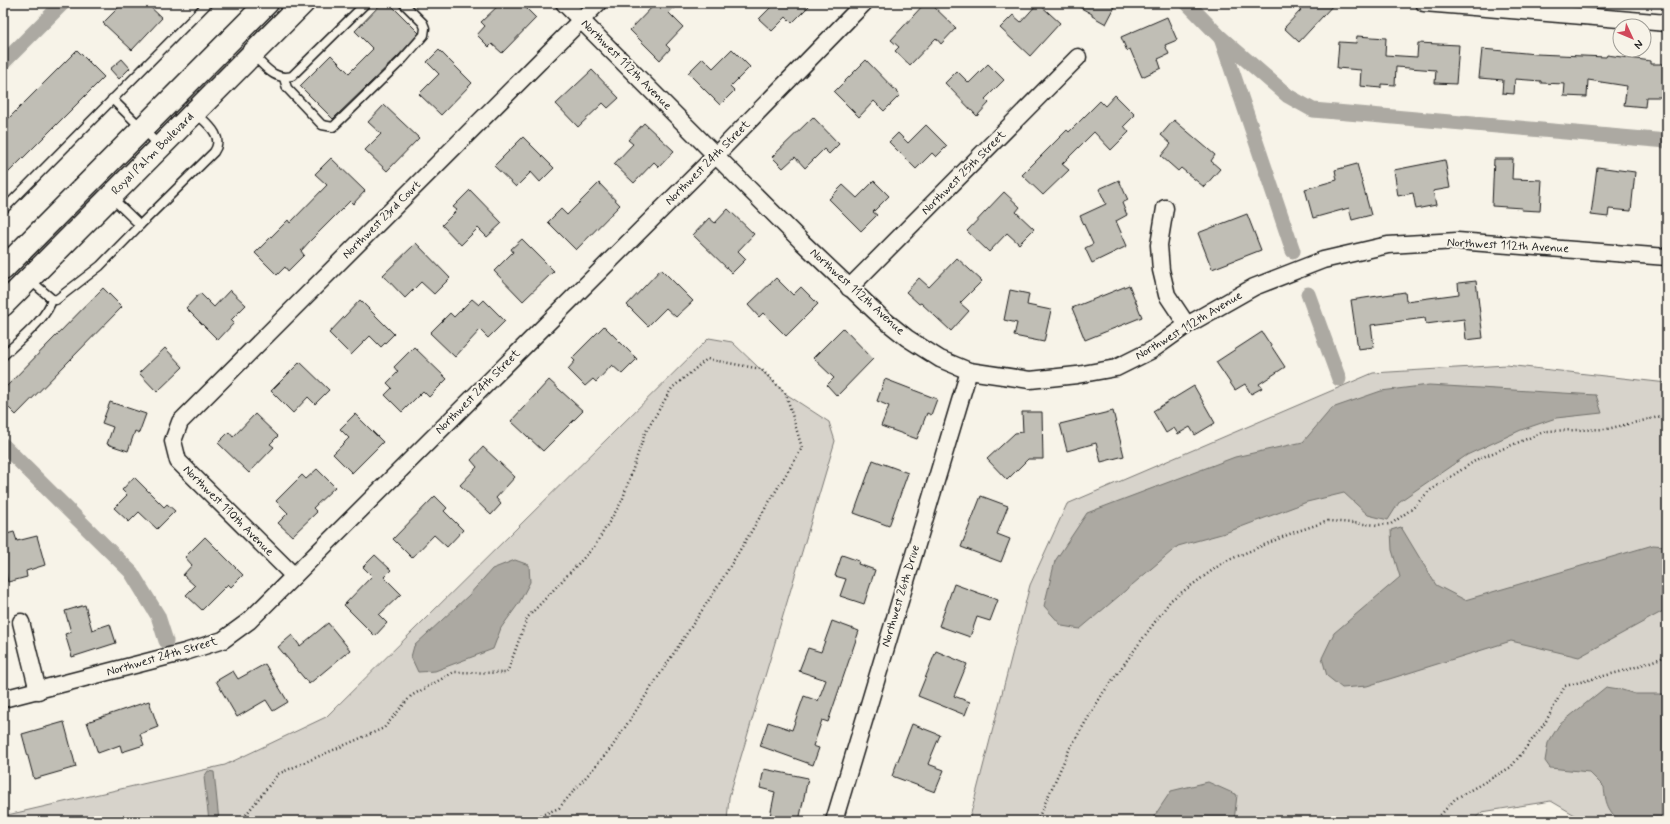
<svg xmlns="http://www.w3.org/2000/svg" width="1670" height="824" viewBox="0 0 1670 824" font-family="Mynerve,sans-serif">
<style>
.green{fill:#d7d3cb;stroke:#7a7874}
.water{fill:#aca9a2;stroke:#72716c}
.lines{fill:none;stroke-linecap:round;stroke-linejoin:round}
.canal{stroke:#aca9a2;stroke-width:15}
.building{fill:#c0beb5;stroke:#1c1c1c}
.service-casing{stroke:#1c1c1c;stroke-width:11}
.minor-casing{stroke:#1c1c1c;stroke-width:19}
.secondary-casing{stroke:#1c1c1c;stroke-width:25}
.path{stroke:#1c1c1c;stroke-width:2.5;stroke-dasharray:1 3;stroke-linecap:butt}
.service{stroke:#f7f3e8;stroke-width:8}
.minor{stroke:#f7f3e8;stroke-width:16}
.secondary{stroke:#f7f3e8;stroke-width:22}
.labels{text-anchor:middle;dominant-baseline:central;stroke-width:4;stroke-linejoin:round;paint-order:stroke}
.street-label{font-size:12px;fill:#1c1c1c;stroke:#f7f3e8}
</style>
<rect width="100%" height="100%" fill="#f7f3e8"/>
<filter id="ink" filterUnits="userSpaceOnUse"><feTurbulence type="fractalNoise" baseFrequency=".025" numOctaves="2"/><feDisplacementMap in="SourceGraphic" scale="8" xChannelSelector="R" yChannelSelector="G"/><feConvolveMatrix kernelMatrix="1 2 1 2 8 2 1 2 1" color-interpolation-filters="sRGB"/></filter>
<g filter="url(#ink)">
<g class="green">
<polygon points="709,338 732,342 786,394 829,422 835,441 729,797 727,821 3,821 3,816 225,765 326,717"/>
<polygon points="1506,365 1667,383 1667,821 1585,821 1551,801 1482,812 1472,821 969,821 1030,585 1067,504 1373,373"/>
</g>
<g class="water">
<polygon points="1429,385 1596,395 1602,413 1556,418 1521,430 1467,455 1400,501 1388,520 1368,515 1344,493 1307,502 1225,533 1178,546 1080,629 1062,626 1044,606 1055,561 1087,513 1235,457 1303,442 1332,408 1381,391"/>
<polygon points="1401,527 1436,585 1465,600 1653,545 1667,546 1667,609 1579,657 1511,641 1367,686 1342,688 1327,676 1322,658 1334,633 1400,577 1392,550 1391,530"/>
<polygon points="515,560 529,565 530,582 519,603 501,628 493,649 435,671 418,672 411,657 414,646 469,595 492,569"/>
<path d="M1606,687L1619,689L1635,694H1667V821C1658,821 1629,823 1623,821C1608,815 1605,800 1604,787L1589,772L1550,768L1545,761L1548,743L1559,725Z"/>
<polygon points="208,771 214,772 219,821 209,821 204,777"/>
<polygon points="1208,782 1237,795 1234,821 1151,821 1171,791"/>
</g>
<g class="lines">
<g class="canal">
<polyline points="1187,3 1220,37 1288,96 1313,110 1667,141"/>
<polyline points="1221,38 1293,251"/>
<polyline points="3,63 63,3"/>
<polyline points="1308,294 1339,379"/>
<polyline points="3,445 131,572 158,616 166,641"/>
</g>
</g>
<g class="building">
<polygon points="123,3 146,3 162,18 132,50 103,23"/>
<polygon points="382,3 389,3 419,33 399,55 333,119 300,86 331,55 349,73 373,49 355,31"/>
<polygon points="501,3 521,3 536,18 502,53 492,44 489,47 477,35 485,26 481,22"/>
<polygon points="656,3 679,3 669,13 683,27 666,45 670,49 660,60 630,30"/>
<polygon points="775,3 812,3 792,23 786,17 772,31 759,19"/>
<polygon points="925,3 930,3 956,28 941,44 936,38 910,65 895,51 899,47 891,40"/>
<polygon points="1038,3 1060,23 1030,56 1000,28 1013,15 1021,22"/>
<polygon points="1072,3 1117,3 1106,24 1092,16 1092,14"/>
<polygon points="1294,3 1335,3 1299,42 1284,28 1301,10"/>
<polygon points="1167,17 1177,40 1165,45 1169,54 1158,59 1161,68 1142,77 1130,49 1127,51 1121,37"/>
<polygon points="1357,36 1386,38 1385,55 1417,57 1418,43 1459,45 1456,84 1435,83 1436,70 1396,67 1395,85 1381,84 1381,88 1360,86 1361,70 1337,68 1339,42 1356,43"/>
<polygon points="732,49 750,67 730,87 734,91 720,105 688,73 703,58 713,68"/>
<polygon points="1482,49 1536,54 1606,57 1607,55 1651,61 1651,64 1667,64 1667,97 1646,97 1645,107 1624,105 1627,86 1588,80 1587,97 1564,96 1565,84 1541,83 1541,81 1515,79 1514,94 1502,93 1503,80 1479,78"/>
<polygon points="77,50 104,77 3,178 3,124"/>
<polygon points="439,50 472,83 441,115 419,94 439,74 427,62"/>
<polygon points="122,59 130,68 119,79 110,69"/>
<polygon points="866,60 900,95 884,111 874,101 859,117 834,92"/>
<polygon points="988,64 1004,80 985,99 989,103 977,116 945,83 957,71 969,83"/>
<polygon points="592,70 619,98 608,108 603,103 578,127 556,104"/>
<polygon points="1115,95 1135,115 1124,126 1129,132 1111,150 1094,132 1062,164 1069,170 1043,195 1022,175 1067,130 1069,132 1100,101 1105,106"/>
<polygon points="384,105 419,138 387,171 365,150 381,134 368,122"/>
<polygon points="813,117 839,144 829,154 824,149 805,168 795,157 783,168 772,157"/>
<polygon points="1174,120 1215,155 1211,161 1220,169 1204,187 1181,168 1178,171 1161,156 1171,144 1161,135"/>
<polygon points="644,123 674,151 659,167 654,162 634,183 614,164 633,144 628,140"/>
<polygon points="926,125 947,146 936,157 932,153 916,169 889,142 898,133 908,143"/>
<polygon points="523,137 554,168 540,182 531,172 516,187 494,166"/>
<polygon points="331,158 365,191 353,204 350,201 309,242 301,251 304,255 288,271 285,267 277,275 255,253 288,220 290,223 327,185 315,174"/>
<polygon points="1494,159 1513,159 1512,179 1542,180 1540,211 1521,210 1522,208 1492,206"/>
<polygon points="1445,160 1450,188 1433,191 1436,205 1416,209 1413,193 1398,196 1394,170"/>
<polygon points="1357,164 1371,215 1352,220 1349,208 1313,218 1305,189 1337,180 1335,170"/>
<polygon points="1597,167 1635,172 1631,211 1609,209 1608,217 1591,215"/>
<polygon points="1119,180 1128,200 1122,203 1127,215 1116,221 1127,246 1092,263 1085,248 1093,244 1080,216 1106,204 1099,189"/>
<polygon points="874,181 889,196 873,212 877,215 861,231 829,199 843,185 857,198"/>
<polygon points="599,183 620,205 576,250 548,222 561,209 567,215"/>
<polygon points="470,190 502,223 487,237 478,228 461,245 442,225 457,210 453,207"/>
<polygon points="1004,192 1020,207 1016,212 1034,229 1019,244 1007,233 989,252 967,231"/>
<polygon points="728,209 754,234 738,251 746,259 732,273 693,235 709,218 715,223"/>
<polygon points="1247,214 1261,250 1212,269 1198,233"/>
<polygon points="522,239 554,271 523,301 494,271 513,252 511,249"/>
<polygon points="416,243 450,278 434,294 421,282 405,298 383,275"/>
<polygon points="957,258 982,281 960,303 969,311 951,331 921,303 919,304 906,292 919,278 929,287"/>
<polygon points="661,269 693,301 676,317 666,308 648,326 627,305"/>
<polygon points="776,278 793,295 801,287 818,304 786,336 763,313 759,317 748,305"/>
<polygon points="1476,281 1483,338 1466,340 1464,319 1426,324 1425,318 1371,325 1374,347 1358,349 1351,300 1405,292 1406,301 1459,294 1458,283"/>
<polygon points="1129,285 1142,317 1085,340 1072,308"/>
<polygon points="103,288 122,307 16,415 3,402 3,390"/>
<polygon points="230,290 246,305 231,320 234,323 218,340 186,308 200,293 214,307"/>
<polygon points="1010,290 1029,294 1027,305 1051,310 1044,342 1014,336 1017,323 1004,320"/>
<polygon points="472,299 479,305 484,300 505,321 488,338 480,330 455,357 430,333 450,313 454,317"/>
<polygon points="360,300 394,334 381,347 370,336 351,355 329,333"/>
<polygon points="604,326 637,359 622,374 612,365 596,382 593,379 585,386 568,369 575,361 572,358"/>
<polygon points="843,328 873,359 837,396 827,385 834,378 813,358"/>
<polygon points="1262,332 1285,367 1259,384 1262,388 1251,394 1245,384 1235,390 1216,362"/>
<polygon points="414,347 447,379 429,397 423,391 402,412 385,395 392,388 387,383 398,372 394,367"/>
<polygon points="165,348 183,367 157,392 139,373"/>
<polygon points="300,362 329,390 315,404 308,397 293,413 271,391"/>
<polygon points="885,379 937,399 931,415 927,413 917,439 881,426 889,406 877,401"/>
<polygon points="549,380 583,411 543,451 511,421"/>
<polygon points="1194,386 1215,423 1195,435 1190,427 1178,434 1174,428 1166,433 1153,411"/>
<polygon points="110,402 146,414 139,433 135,431 128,451 107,444 113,427 102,423"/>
<polygon points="1113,411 1124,456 1101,462 1096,443 1067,451 1060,424"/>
<polygon points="1022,412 1042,412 1043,459 1028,459 1007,480 987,459 1015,433 1023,432"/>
<polygon points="255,414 278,436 270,444 274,447 249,473 218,443 229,432 233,437"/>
<polygon points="355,414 383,442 352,473 333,454 349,438 340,429"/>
<polygon points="483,447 515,477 496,498 501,504 491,515 460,485 477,467 471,460"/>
<polygon points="873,460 908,473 889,526 854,513"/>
<polygon points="317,469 335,487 313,508 317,512 292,536 278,523 288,513 276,501 302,475 306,479"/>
<polygon points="134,477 164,507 167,504 175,511 157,529 139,512 129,522 114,508 127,495 122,490"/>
<polygon points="435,496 447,508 444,511 463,530 447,547 434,535 412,558 393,539"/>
<polygon points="981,496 1008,506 997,534 1010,539 1001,562 961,547"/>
<polygon points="14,532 17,541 37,536 45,565 26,571 27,577 8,582 3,563 3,535"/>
<polygon points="205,537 243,575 231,587 228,584 202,610 186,595 195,586 183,575 192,565 185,557"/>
<polygon points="375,555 391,570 384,577 401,594 379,615 387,623 375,636 344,605 372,576 363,567"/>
<polygon points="842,555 859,561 858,564 875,570 864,604 840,596 846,579 835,576"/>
<polygon points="954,584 998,600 990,621 977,617 970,637 939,626"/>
<polygon points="85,605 92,630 110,624 116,643 72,657 65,634 71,632 65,611"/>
<polygon points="832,621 859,631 828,722 822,720 813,746 819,748 813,765 760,746 768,722 792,730 804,696 818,701 826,680 799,671 808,648 821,652"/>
<polygon points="328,623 350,650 309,684 278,647 292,635 300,646"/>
<polygon points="936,651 967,664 954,696 970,702 965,715 918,696"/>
<polygon points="265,664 288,702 273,711 266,700 237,717 216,681 233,671 238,679"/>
<polygon points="149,701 158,727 140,734 144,745 122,752 120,745 98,753 87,722"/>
<polygon points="64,722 76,767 34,779 22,734"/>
<polygon points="912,724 940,735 928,764 944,770 935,792 892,776"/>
<polygon points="764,769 808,778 799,821 769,821 775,792 760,788"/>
</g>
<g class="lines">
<g class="service-casing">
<g id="service">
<path d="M253,55C265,66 274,81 292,76L366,3"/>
<polyline points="284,78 287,88 322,125 333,127 403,59 424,35 425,28 423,23 403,3"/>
<polyline points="112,99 160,146"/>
<polyline points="3,210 208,3"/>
<path d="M140,225L214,152C225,136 207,124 196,113"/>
<polyline points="30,280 52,299 56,300 100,266 140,225 111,197"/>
<path d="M3,356C17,342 48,318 52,299"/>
</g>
</g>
<g class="minor-casing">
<g id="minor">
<polyline points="564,3 803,243 882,318 907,338 940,359 969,371 1030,380 1077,375 1116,368 1152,350 1187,325 1254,287 1323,260 1388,245 1457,241 1667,257"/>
<polyline points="1424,3 1667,23"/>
<polyline points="1165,208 1159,245 1161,270 1167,295 1187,325"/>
<polyline points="849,288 1078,57"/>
<polyline points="294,576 178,461 173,441 180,422 598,3"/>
<polyline points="21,622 38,691"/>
<polyline points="3,699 185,652 223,640 249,621 715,156 864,3"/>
<polyline points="834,821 969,371"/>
</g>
</g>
<g class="secondary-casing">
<g id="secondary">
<polyline points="3,269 267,3"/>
<polyline points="3,305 303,3"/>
</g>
</g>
<g class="path">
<polyline points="241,821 278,774 384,728 411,696 454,672 507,673 527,618 594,547 622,501 645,433 672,388 707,359 761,369 786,394 802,448 718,586 612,747 559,808 527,821"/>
<polyline points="1037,821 1070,748 1103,693 1171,600 1224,562 1292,533 1328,521 1377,525 1391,524 1413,508 1429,491 1478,459 1546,431 1607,429 1667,415"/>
<polyline points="1435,821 1455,799 1511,767 1545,723 1565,686 1627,670 1667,656"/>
</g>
<use href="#service" class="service"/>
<use href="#minor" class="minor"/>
<use href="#secondary" class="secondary"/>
</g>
</g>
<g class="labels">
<g class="street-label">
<text transform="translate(626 65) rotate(45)">Northwest 112th Avenue</text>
<text transform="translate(153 154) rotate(-45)">Royal Palm Boulevard</text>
<text transform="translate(708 163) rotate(-45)">Northwest 24th Street</text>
<text transform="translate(964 173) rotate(-45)">Northwest 25th Street</text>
<text transform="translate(382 220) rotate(-45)">Northwest 23rd Court</text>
<text transform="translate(1508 246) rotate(3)">Northwest 112th Avenue</text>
<text transform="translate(857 292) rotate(42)">Northwest 112th Avenue</text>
<text transform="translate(1189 326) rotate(-31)">Northwest 112th Avenue</text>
<text transform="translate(478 392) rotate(-45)">Northwest 24th Street</text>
<text transform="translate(228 511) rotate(45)">Northwest 110th Avenue</text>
<text transform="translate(901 596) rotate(-73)">Northwest 26th Drive</text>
<text transform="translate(162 657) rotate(-16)">Northwest 24th Street</text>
</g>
</g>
<rect width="1670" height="824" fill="none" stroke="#f7f3e8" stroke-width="16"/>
<rect x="8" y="8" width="1654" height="808" fill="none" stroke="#1c1c1c" stroke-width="1.5" filter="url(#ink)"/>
<g transform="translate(1632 38) rotate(134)"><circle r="19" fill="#f7f3e8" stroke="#9f9d96"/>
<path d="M0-3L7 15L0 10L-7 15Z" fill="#d1495b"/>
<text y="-6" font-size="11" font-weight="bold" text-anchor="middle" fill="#1c1c1c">N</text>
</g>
</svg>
